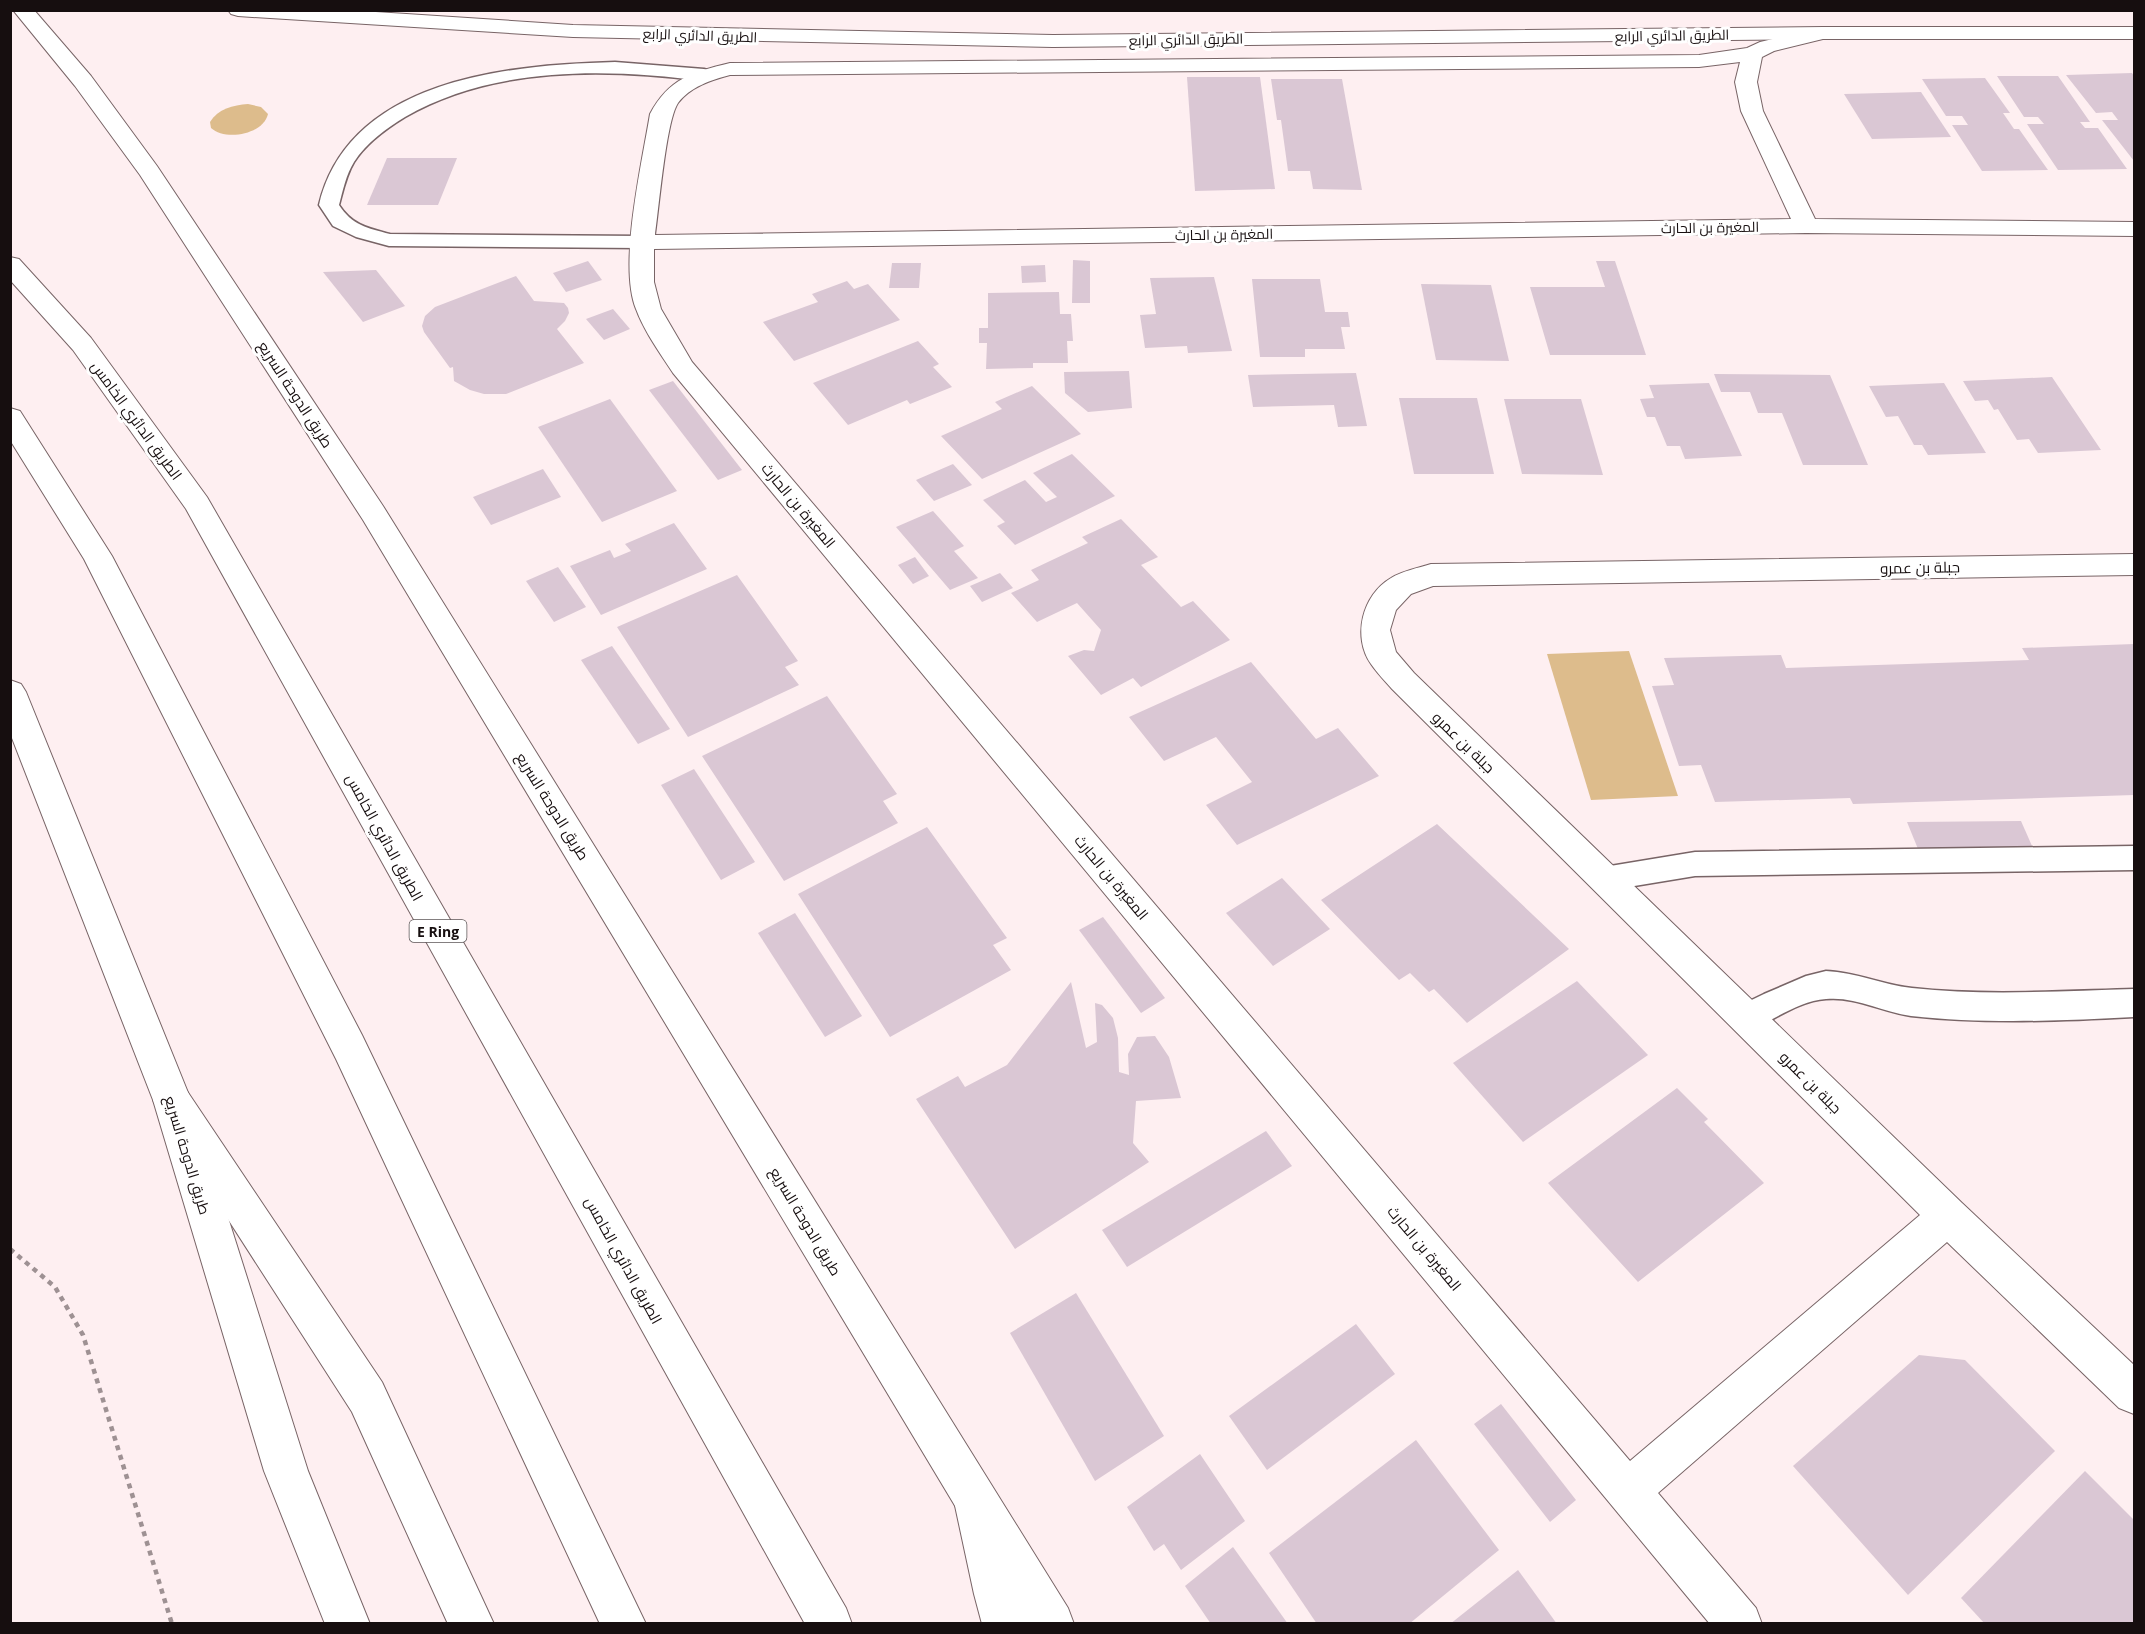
<svg xmlns="http://www.w3.org/2000/svg" width="2145" height="1634" viewBox="0 0 2145 1634" font-family="'Open Sans',Cairo,sans-serif">
<style>
.green{fill:#ddbc8c}
.building{fill:#dac7d4}
.lines{fill:none;stroke-linecap:round;stroke-linejoin:round}
.lane-casing{stroke:#786466;stroke-width:3}
.street-casing{stroke:#786466;stroke-width:2}
.secondary-casing{stroke:#786466;stroke-width:2}
.highway-casing{stroke:#786466;stroke-width:2}
.path{stroke:#9e9193;stroke-width:4.5;stroke-dasharray:5 5;stroke-linecap:butt}
.lane{fill:#fff;fill-rule:evenodd}
.street{fill:#fff;fill-rule:evenodd}
.secondary{fill:#fff;fill-rule:evenodd}
.highway{fill:#fff;fill-rule:evenodd}
.labels{text-anchor:middle;dominant-baseline:central;stroke-width:6;stroke-linejoin:round;paint-order:stroke}
.far-street-label{font-size:14px;fill:#160e0f;stroke:#fff}
.shield{fill:#fff;stroke:#5c5657;stroke-width:1.5}
.shield-label{font-size:14px;font-weight:bold;fill:#160e0f}
.street-label{font-size:15px;fill:#160e0f;stroke:#fff}
</style>
<rect width="100%" height="100%" fill="#feeff1"/>
<g class="green">
<path d="M248,104L261,107L268,114C263,135 225,141 211,128L210,122C218,109 233,105 248,104Z"/>
<polygon points="1629,651 1678,796 1591,800 1547,654"/>
</g>
<g class="building">
<polygon points="2132,73 2134,76 2134,161 2102,120 2118,120 2112,112 2096,113 2066,75"/>
<polygon points="1997,76 2058,76 2090,122 2080,122 2085,128 2098,128 2127,169 2058,170 2027,124 2044,124 2038,117 2024,117"/>
<polygon points="1187,77 1260,77 1275,189 1195,191"/>
<polygon points="1985,78 2010,113 2003,113 2014,129 2019,129 2048,170 1982,171 1952,125 1968,125 1962,116 1946,116 1922,79"/>
<polygon points="1271,79 1342,79 1362,190 1313,189 1310,171 1288,171 1281,120 1277,120"/>
<polygon points="1921,92 1951,137 1872,139 1844,94"/>
<polygon points="387,158 457,158 438,205 367,205"/>
<polygon points="1073,260 1090,261 1090,303 1072,303"/>
<polygon points="588,261 602,280 566,292 553,273"/>
<polygon points="1596,261 1615,261 1646,355 1550,355 1530,287 1605,287"/>
<polygon points="892,263 921,263 919,288 889,288"/>
<polygon points="1045,265 1046,282 1022,283 1021,266"/>
<polygon points="376,270 405,306 363,322 323,272"/>
<polygon points="516,276 534,301 564,303 568,308 569,313 565,321 557,329 584,363 506,394 484,394 470,390 454,381 453,367 450,368 424,332 422,326 425,316 435,307"/>
<polygon points="1214,277 1232,351 1188,353 1187,346 1145,348 1140,315 1156,314 1150,278"/>
<polygon points="1252,279 1320,279 1325,312 1348,312 1350,327 1341,327 1345,349 1305,349 1305,357 1260,357"/>
<polygon points="847,281 854,289 868,284 900,320 794,361 763,322 818,302 812,294"/>
<polygon points="1421,284 1491,285 1509,361 1436,360"/>
<polygon points="1059,292 1060,314 1071,314 1073,341 1067,341 1068,363 1033,363 1033,368 986,369 987,343 979,343 979,328 988,328 988,293"/>
<polygon points="613,309 630,329 604,340 586,319"/>
<polygon points="918,341 939,364 933,367 952,387 910,404 907,400 848,425 813,383"/>
<polygon points="1129,371 1132,408 1088,412 1065,393 1064,372"/>
<polygon points="1356,373 1367,426 1338,427 1334,405 1253,407 1248,375"/>
<polygon points="1714,374 1830,375 1868,465 1803,465 1782,413 1758,413 1750,392 1721,392"/>
<polygon points="2052,377 2101,450 2038,453 2029,439 2017,440 1998,409 1994,410 1988,400 1975,401 1963,381"/>
<polygon points="673,381 742,470 718,480 649,390"/>
<polygon points="1709,383 1742,456 1685,459 1680,446 1667,446 1655,417 1647,417 1640,399 1654,398 1649,385"/>
<polygon points="1944,383 1986,453 1928,455 1922,445 1914,445 1898,416 1886,417 1869,386"/>
<polygon points="1032,386 1081,434 982,479 941,436 1002,409 995,402"/>
<polygon points="1399,398 1477,398 1494,474 1414,474"/>
<polygon points="610,399 677,491 602,522 538,427"/>
<polygon points="1504,399 1581,399 1603,475 1522,474"/>
<polygon points="1072,454 1115,496 1015,545 997,526 1005,522 983,500 1025,480 1046,502 1057,497 1033,473"/>
<polygon points="953,464 972,485 934,501 916,480"/>
<polygon points="543,469 561,497 491,525 473,497"/>
<polygon points="933,511 964,546 954,551 978,578 950,590 896,527"/>
<polygon points="1121,519 1158,557 1141,565 1181,607 1193,601 1230,640 1141,687 1133,678 1101,695 1068,656 1084,650 1094,651 1101,630 1077,603 1037,622 1011,593 1039,580 1031,570 1088,543 1082,537"/>
<polygon points="674,523 707,569 601,615 570,566 610,550 614,558 631,551 625,544"/>
<polygon points="915,557 929,576 913,584 898,565"/>
<polygon points="558,567 586,607 554,622 526,581"/>
<polygon points="1000,573 1013,588 982,602 970,586"/>
<polygon points="737,575 798,661 785,667 799,685 688,737 617,627"/>
<polygon points="2134,644 2134,795 1853,804 1850,798 1715,802 1701,765 1679,766 1652,686 1674,685 1664,658 1781,655 1786,668 2029,660 2022,648"/>
<polygon points="612,646 670,729 638,744 581,660"/>
<polygon points="1251,662 1316,739 1338,728 1379,776 1237,845 1206,805 1252,782 1216,737 1164,761 1129,717"/>
<polygon points="827,696 897,794 883,801 898,823 784,881 702,756"/>
<polygon points="694,769 755,862 721,880 661,785"/>
<polygon points="2021,821 2043,871 1927,871 1907,822"/>
<polygon points="1437,824 1569,949 1467,1023 1434,989 1429,992 1410,973 1399,980 1321,900"/>
<polygon points="927,827 1007,938 993,945 1011,970 890,1037 798,894"/>
<polygon points="1282,878 1330,929 1273,966 1226,913"/>
<polygon points="795,913 862,1016 825,1037 758,933"/>
<polygon points="1103,917 1165,998 1141,1013 1079,930"/>
<polygon points="1577,981 1648,1055 1523,1142 1453,1063"/>
<polygon points="1071,982 1086,1048 1097,1042 1095,1003 1102,1005 1113,1018 1118,1038 1119,1072 1129,1075 1128,1054 1137,1037 1155,1036 1169,1057 1181,1098 1136,1101 1133,1143 1149,1162 1015,1249 916,1099 958,1076 965,1087 1007,1065"/>
<polygon points="1677,1088 1708,1119 1704,1122 1764,1183 1638,1282 1548,1183"/>
<polygon points="1266,1131 1292,1166 1127,1267 1102,1230"/>
<polygon points="1076,1293 1164,1436 1095,1481 1010,1333"/>
<polygon points="1356,1324 1395,1374 1267,1470 1229,1416"/>
<polygon points="1919,1355 1965,1360 2055,1451 1908,1595 1793,1466"/>
<polygon points="1501,1404 1576,1500 1550,1522 1474,1424"/>
<polygon points="1416,1440 1499,1550 1409,1624 1317,1624 1269,1553"/>
<polygon points="1200,1454 1245,1521 1181,1570 1164,1544 1154,1551 1127,1507"/>
<polygon points="2085,1471 2134,1520 2134,1624 1985,1624 1961,1598"/>
<polygon points="1233,1547 1288,1624 1211,1624 1185,1586"/>
<polygon points="1518,1570 1557,1624 1450,1624"/>
</g>
<g class="lines">
<g class="lane-casing">
<g id="lane">
<path d="M615,62L704,69L711,71L713,75L711,79L704,81C606,68 493,66 405,117C387,128 366,143 354,162C346,175 343,190 339,205C352,225 367,228 390,234L642,236L649,238L652,242L649,246L642,248L389,246L356,237L333,226L319,205C349,79 508,65 615,62Z"/>
<polygon points="2134,846 2134,870 1695,876 1604,891 1594,888 1589,879 1594,870 1604,867 1695,852"/>
<path d="M1826,971C1856,972 1883,985 1912,988C1985,996 2060,991 2134,989V1017C2062,1021 1982,1024 1911,1016C1882,1012 1855,996 1826,999C1797,1001 1772,1022 1746,1032L1735,1028L1730,1018L1735,1008L1764,994L1806,976Z"/>
</g>
</g>
<g class="street-casing">
<path id="street" d="M1824,27L1831,29L1835,33L1831,37L1774,51L1762,57L1757,82L1763,111L1815,219L2134,222V236L1806,233L654,249V282L661,309L692,362L1630,1461L1920,1215L1392,689C1385,681 1377,673 1371,664C1352,637 1362,595 1391,578C1402,571 1418,568 1431,564L2134,554V575L1433,586L1411,594L1396,610L1390,630L1396,652L1414,673L1962,1203L2134,1365V1414L2119,1408L1947,1242L1658,1493L1756,1608L1762,1624H1710L673,373C660,353 644,331 636,309C618,265 642,163 650,114C669,78 693,72 730,63L1699,55L1747,48L1760,42ZM1740,62L1735,82L1741,111L1791,219L655,235C659,208 666,121 678,103C690,87 711,80 730,75L1699,67Z"/>
</g>
<g class="secondary-casing">
<g id="secondary">
<polygon points="13,10 34,10 91,76 157,166 383,506 1068,1608 1074,1624 1026,1624 363,520 140,175 75,86"/>
<polygon points="228,10 345,10 573,25 1053,35 1824,27 2134,27 2134,39 1824,39 1053,47 573,37 238,16 231,14"/>
<polygon points="10,680 21,684 26,692 191,1100 308,1471 370,1624 325,1624 264,1471 153,1100 10,733"/>
</g>
</g>
<g class="highway-casing">
<g id="highway">
<polygon points="10,257 19,259 91,338 207,497 846,1608 852,1624 805,1624 186,509 73,350 10,280"/>
<polygon points="10,408 20,411 112,556 362,1035 646,1624 600,1624 336,1059 84,559 10,440"/>
<polygon points="172,1083 185,1088 382,1382 494,1624 448,1624 352,1412 159,1112 153,1100 159,1088"/>
<path d="M976,1479L991,1486C1009,1529 1014,1578 1028,1624H982L974,1594L954,1501L961,1486Z"/>
</g>
</g>
<polyline class="path" points="10,1249 55,1287 83,1335 172,1624"/>
<use href="#lane" class="lane"/>
<use href="#street" class="street"/>
<use href="#secondary" class="secondary"/>
<use href="#highway" class="highway"/>
</g>
<g class="labels">
<g class="far-street-label">
<text transform="translate(700 35) rotate(2)">الطريق الدائري الرابع</text>
<text transform="translate(1672 35) rotate(-1)">الطريق الدائري الرابع</text>
<text transform="translate(1186 39) rotate(-1)">الطريق الدائري الرابع</text>
<text transform="translate(1710 227) rotate(-1)">المغيرة بن الحارث</text>
<text transform="translate(1224 234) rotate(-1)">المغيرة بن الحارث</text>
</g>
<rect class="shield" x="409.5" y="920" width="57" height="22" rx="4.5"/>
<g class="shield-label">
<text x="438" y="931">E Ring</text>
</g>
<g class="street-label">
<text transform="translate(296 394) rotate(57)">طريق الدوحة السريع</text>
<text transform="translate(137 420) rotate(54)">الطريق الدائري الخامس</text>
<text transform="translate(799 505) rotate(50)">المغيرة بن الحارث</text>
<text transform="translate(1920 567) rotate(-1)">جبلة بن عمرو</text>
<text transform="translate(1464 742) rotate(44)">جبلة بن عمرو</text>
<text transform="translate(553 806) rotate(58)">طريق الدوحة السريع</text>
<text transform="translate(385 837) rotate(61)">الطريق الدائري الخامس</text>
<text transform="translate(1112 877) rotate(50)">المغيرة بن الحارث</text>
<text transform="translate(1811 1082) rotate(45)">جبلة بن عمرو</text>
<text transform="translate(188 1155) rotate(73)">طريق الدوحة السريع</text>
<text transform="translate(806 1221) rotate(59)">طريق الدوحة السريع</text>
<text transform="translate(1425 1248) rotate(50)">المغيرة بن الحارث</text>
<text transform="translate(624 1260) rotate(61)">الطريق الدائري الخامس</text>
</g>
</g>
<rect width="2145" height="1634" fill="none" stroke="#160e0f" stroke-width="24"/>
</svg>
